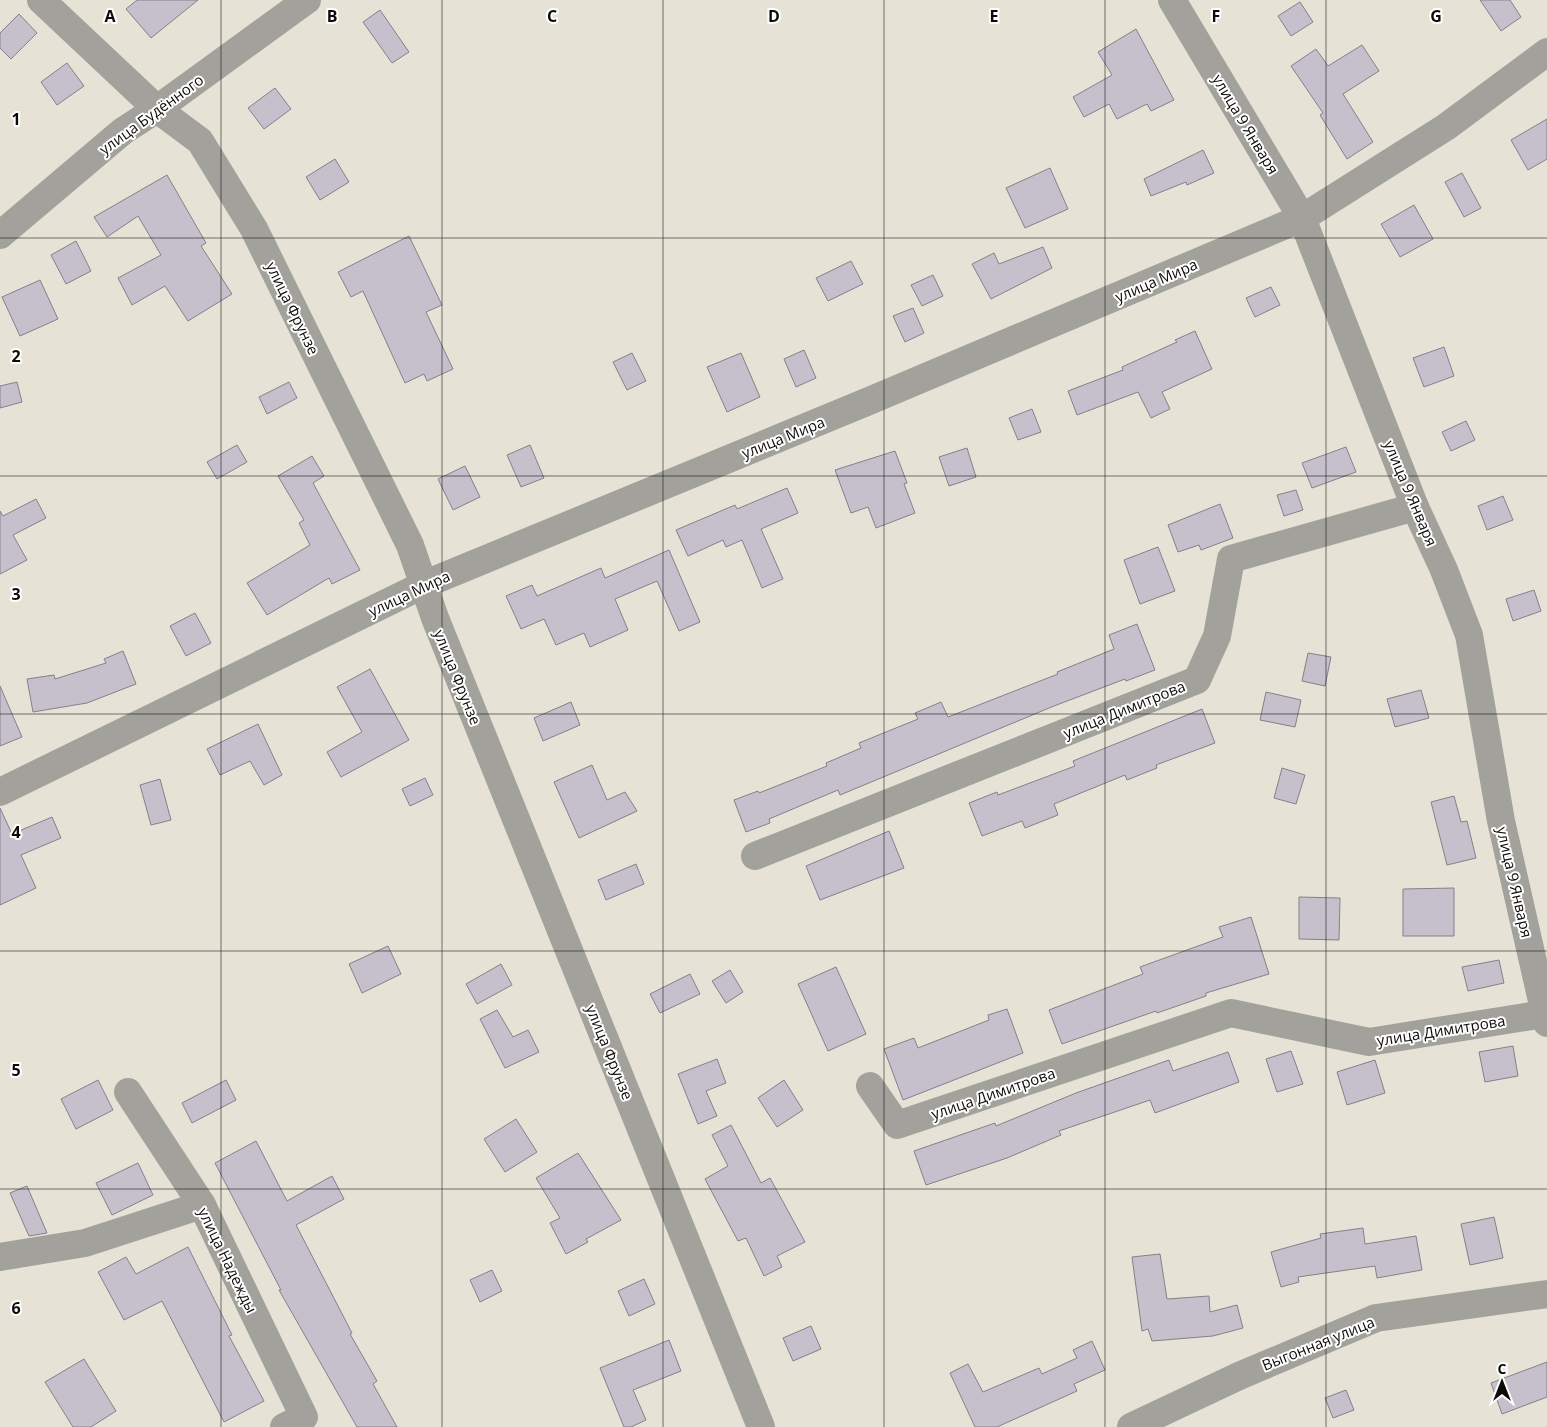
<svg xmlns="http://www.w3.org/2000/svg" width="1547" height="1427" viewBox="0 0 1547 1427" font-family="'Open Sans',sans-serif">
<style>
.building{fill:#c5c0cc;stroke:#84808b}
.lines{fill:none;stroke-linecap:round;stroke-linejoin:round}
.minor{stroke:#a2a19b;stroke-width:28}
.grid{fill:none;stroke:#0d0b07;stroke-width:1;stroke-opacity:0.55}
.labels{text-anchor:middle;dominant-baseline:central;stroke-width:4;stroke-linejoin:round;paint-order:stroke}
.street-label{font-size:15px;fill:#0d0b07;stroke:#fff}
.grid-label{font-size:16px;text-anchor:middle;font-weight:bold;fill:#0d0b07;stroke:#fff;stroke-width:4;stroke-linejoin:round;paint-order:stroke}
</style>
<rect width="100%" height="100%" fill="#e6e3d6"/>
<g class="building">
<polygon points="137,0 198,0 151,38 126,9"/>
<polygon points="1480,0 1510,0 1521,17 1501,31"/>
<polygon points="1300,2 1313,22 1291,36 1278,16"/>
<polygon points="380,10 409,52 392,63 363,22"/>
<polygon points="19,14 37,33 11,59 0,48 0,33"/>
<polygon points="1136,29 1174,100 1151,111 1147,104 1117,119 1109,104 1084,117 1073,97 1112,75 1098,52"/>
<polygon points="1362,45 1379,71 1343,94 1373,142 1347,159 1320,115 1323,113 1291,66 1316,49 1328,66"/>
<polygon points="67,63 84,86 57,105 41,82"/>
<polygon points="275,88 291,109 264,129 248,108"/>
<polygon points="1547,119 1547,159 1528,170 1511,140"/>
<polygon points="1203,150 1214,173 1187,185 1186,182 1151,196 1144,179"/>
<polygon points="335,159 349,182 320,200 306,177"/>
<polygon points="1050,168 1068,209 1025,228 1006,188"/>
<polygon points="1462,173 1481,208 1464,217 1445,182"/>
<polygon points="167,175 206,243 201,246 232,294 188,321 165,286 132,305 118,278 161,255 138,216 107,237 94,217"/>
<polygon points="1414,205 1433,239 1400,257 1381,224"/>
<polygon points="409,236 442,305 426,312 453,369 427,381 424,374 405,383 363,291 351,297 338,272"/>
<polygon points="76,241 91,271 66,284 51,255"/>
<polygon points="1043,247 1052,268 991,299 972,264 994,253 999,264"/>
<polygon points="851,261 863,284 828,301 816,278"/>
<polygon points="933,275 943,296 922,306 911,285"/>
<polygon points="40,280 58,319 20,336 2,297"/>
<polygon points="1271,287 1280,305 1255,317 1246,298"/>
<polygon points="913,308 924,333 905,342 893,316"/>
<polygon points="1195,331 1212,369 1162,392 1170,409 1151,418 1138,392 1077,415 1068,391 1123,370 1122,367 1177,342 1175,340"/>
<polygon points="1444,347 1454,376 1424,387 1413,358"/>
<polygon points="804,350 816,378 796,387 784,359"/>
<polygon points="632,353 646,381 627,390 613,362"/>
<polygon points="741,353 760,397 727,412 707,367"/>
<polygon points="17,382 22,402 0,408 0,386"/>
<polygon points="289,382 297,398 267,414 259,397"/>
<polygon points="1032,409 1041,432 1018,440 1009,418"/>
<polygon points="1466,421 1475,440 1451,451 1442,432"/>
<polygon points="237,445 247,462 217,479 207,462"/>
<polygon points="530,445 544,478 521,487 507,455"/>
<polygon points="1346,447 1356,472 1312,488 1302,463"/>
<polygon points="967,448 976,477 949,486 939,457"/>
<polygon points="895,451 907,483 904,484 915,513 876,528 868,507 851,513 835,470"/>
<polygon points="312,456 324,476 313,483 360,570 332,584 329,578 267,615 247,583 310,545 299,523 304,520 278,476"/>
<polygon points="465,466 480,497 453,510 438,479"/>
<polygon points="787,488 798,513 761,529 783,579 762,588 742,540 726,547 723,540 688,556 676,530 735,505 737,509"/>
<polygon points="1296,490 1303,510 1284,516 1277,495"/>
<polygon points="1503,496 1513,520 1487,530 1478,506"/>
<polygon points="36,499 46,518 13,535 27,560 0,574 0,511 3,516"/>
<polygon points="1220,504 1233,538 1201,550 1199,545 1178,552 1168,525"/>
<polygon points="1158,547 1175,591 1140,604 1124,560"/>
<polygon points="669,550 700,622 679,631 657,581 615,599 628,630 590,647 584,633 556,645 544,619 521,629 506,596 532,585 537,596 601,568 605,578"/>
<polygon points="1534,590 1541,611 1513,621 1506,599"/>
<polygon points="195,613 211,643 186,656 170,626"/>
<polygon points="1137,624 1155,670 1126,681 1125,679 1054,706 840,795 838,790 769,819 770,823 746,832 734,800 758,791 759,793 827,766 826,763 861,748 859,743 918,719 915,713 941,702 948,717 1058,674 1057,672 1114,649 1109,635"/>
<polygon points="123,651 136,684 87,703 33,712 27,679 54,675 55,679 106,663 104,659"/>
<polygon points="1308,653 1331,657 1325,686 1302,681"/>
<polygon points="370,669 409,740 341,777 327,752 362,732 337,687"/>
<polygon points="0,686 22,737 0,746"/>
<polygon points="1421,690 1429,718 1395,727 1387,699"/>
<polygon points="1266,692 1301,700 1295,727 1260,720"/>
<polygon points="571,702 580,725 543,741 534,718"/>
<polygon points="1202,709 1215,743 1156,765 1157,768 1127,780 1125,775 1054,804 1058,815 1025,828 1022,821 982,836 969,803 997,792 998,795 1075,766 1073,761"/>
<polygon points="258,724 282,775 264,785 250,761 220,775 207,749"/>
<polygon points="592,765 607,800 625,792 637,811 579,838 554,782"/>
<polygon points="1282,768 1305,775 1296,804 1274,798"/>
<polygon points="425,778 433,795 410,806 402,789"/>
<polygon points="160,779 171,820 151,825 140,785"/>
<polygon points="1454,796 1461,822 1467,821 1476,858 1447,865 1431,802"/>
<polygon points="0,808 12,834 52,817 61,838 21,855 36,888 0,905"/>
<polygon points="889,831 904,868 820,900 806,866"/>
<polygon points="636,864 644,884 606,900 598,880"/>
<polygon points="1454,888 1454,936 1403,936 1403,889"/>
<polygon points="1299,897 1340,898 1339,940 1299,939"/>
<polygon points="1251,917 1269,974 1206,993 1206,996 1157,1013 1156,1011 1062,1044 1049,1010 1143,974 1140,967 1223,937 1219,927"/>
<polygon points="388,946 401,974 362,993 349,964"/>
<polygon points="1499,960 1504,983 1468,991 1462,967"/>
<polygon points="501,964 512,985 477,1004 466,984"/>
<polygon points="836,967 866,1034 828,1051 798,984"/>
<polygon points="730,970 743,992 726,1003 712,981"/>
<polygon points="690,974 700,994 660,1013 650,994"/>
<polygon points="1007,1009 1023,1053 903,1100 884,1049 914,1038 918,1048 989,1020 988,1015"/>
<polygon points="497,1010 513,1037 528,1030 539,1052 505,1068 480,1019"/>
<polygon points="1513,1046 1518,1076 1485,1082 1479,1052"/>
<polygon points="1291,1051 1303,1084 1277,1092 1266,1059"/>
<polygon points="1228,1052 1239,1082 1155,1113 1150,1100 1059,1131 1061,1135 1007,1158 926,1185 914,1151 995,1123 996,1126 1076,1093 1169,1060 1173,1071"/>
<polygon points="717,1059 726,1083 706,1091 717,1116 698,1124 678,1074"/>
<polygon points="1375,1060 1385,1093 1347,1105 1337,1072"/>
<polygon points="98,1080 113,1110 76,1129 61,1099"/>
<polygon points="226,1080 236,1100 192,1123 182,1103"/>
<polygon points="784,1080 803,1110 777,1127 758,1098"/>
<polygon points="516,1119 537,1152 505,1172 484,1139"/>
<polygon points="731,1125 761,1183 770,1178 805,1242 777,1256 782,1267 764,1276 746,1238 738,1241 705,1179 728,1166 712,1135"/>
<polygon points="256,1141 287,1201 332,1176 344,1199 296,1225 352,1333 350,1334 377,1381 373,1384 397,1427 357,1427 279,1290 281,1290 215,1163"/>
<polygon points="578,1153 621,1220 586,1239 588,1242 566,1254 550,1223 560,1218 536,1178"/>
<polygon points="138,1163 153,1195 112,1215 96,1183"/>
<polygon points="27,1186 47,1233 29,1236 10,1193"/>
<polygon points="1494,1217 1503,1258 1470,1265 1461,1224"/>
<polygon points="1363,1228 1365,1244 1416,1236 1422,1270 1377,1278 1375,1266 1298,1277 1299,1282 1281,1287 1271,1252 1321,1238 1320,1234"/>
<polygon points="188,1247 232,1335 229,1336 264,1401 224,1422 162,1301 124,1320 98,1272 126,1257 136,1274"/>
<polygon points="1160,1254 1167,1299 1209,1296 1210,1312 1237,1305 1243,1328 1213,1336 1152,1341 1148,1329 1142,1331 1132,1257"/>
<polygon points="492,1270 502,1291 480,1302 470,1280"/>
<polygon points="644,1279 655,1304 629,1316 618,1291"/>
<polygon points="811,1326 821,1349 793,1361 783,1338"/>
<polygon points="669,1340 681,1371 633,1390 646,1420 631,1427 624,1427 600,1368"/>
<polygon points="1092,1341 1105,1370 1074,1384 1077,1391 997,1427 975,1427 950,1373 968,1364 983,1392 1039,1368 1042,1374 1077,1358 1073,1350"/>
<polygon points="84,1359 116,1411 91,1427 73,1427 45,1382"/>
<polygon points="1547,1362 1547,1397 1502,1414 1491,1383"/>
<polygon points="1346,1390 1354,1410 1333,1418 1325,1398"/>
</g>
<g class="lines">
<g class="minor">
<polyline points="41,0 157,109 200,141 254,229 410,545 435,618 761,1427"/>
<polyline points="1172,0 1302,218 1415,507 1444,570 1469,635 1501,821 1547,1023"/>
<polyline points="0,235 123,131 157,109 307,0"/>
<polyline points="0,792 423,585 869,401 1302,218 1446,127 1547,52"/>
<polyline points="755,856 1197,680 1217,636 1231,559 1415,507"/>
<polyline points="870,1086 897,1125 1231,1013 1369,1042 1544,1014"/>
<polyline points="128,1092 202,1205 304,1417 284,1427"/>
<polyline points="0,1257 85,1243 202,1205"/>
<polyline points="1131,1427 1239,1376 1376,1318 1547,1294"/>
</g>
</g>
<path class="grid" d="M221,0V1427M442,0V1427M663,0V1427M884,0V1427M1105,0V1427M1326,0V1427M0,238H1547M0,476H1547M0,714H1547M0,951H1547M0,1189H1547"/>
<g class="labels">
<g class="street-label">
<text transform="translate(151 114) rotate(-36)">улица Будённого</text>
<text transform="translate(1246 124) rotate(59)">улица 9 Января</text>
<text transform="translate(1156 280) rotate(-23)">улица Мира</text>
<text transform="translate(293 308) rotate(64)">улица Фрунзе</text>
<text transform="translate(783 437) rotate(-22)">улица Мира</text>
<text transform="translate(1411 493) rotate(67)">улица 9 Января</text>
<text transform="translate(409 593) rotate(-25)">улица Мира</text>
<text transform="translate(458 677) rotate(68)">улица Фрунзе</text>
<text transform="translate(1124 709) rotate(-22)">улица Димитрова</text>
<text transform="translate(1515 882) rotate(77)">улица 9 Января</text>
<text transform="translate(1441 1030) rotate(-9)">улица Димитрова</text>
<text transform="translate(610 1052) rotate(68)">улица Фрунзе</text>
<text transform="translate(993 1093) rotate(-19)">улица Димитрова</text>
<text transform="translate(228 1260) rotate(64)">улица Надежды</text>
<text transform="translate(1318 1343) rotate(-22)">Выгонная улица</text>
</g>
</g>
<g class="grid-label">
<text x="110" y="22">A</text>
<text x="332" y="22">B</text>
<text x="552" y="22">C</text>
<text x="774" y="22">D</text>
<text x="994" y="22">E</text>
<text x="1216" y="22">F</text>
<text x="1436" y="22">G</text>
<text x="16" y="125">1</text>
<text x="16" y="362">2</text>
<text x="16" y="600">3</text>
<text x="16" y="838">4</text>
<text x="16" y="1076">5</text>
<text x="16" y="1314">6</text>
</g>
<g transform="translate(1502 1382)" stroke="#ffffff" stroke-width="4" paint-order="stroke">
<path d="M0-4L9 19L0 12L-9 19Z" fill="#0d0b07"/>
<text y="-8" font-size="14" font-weight="bold" text-anchor="middle" fill="#0d0b07">С</text>
</g>
</svg>
